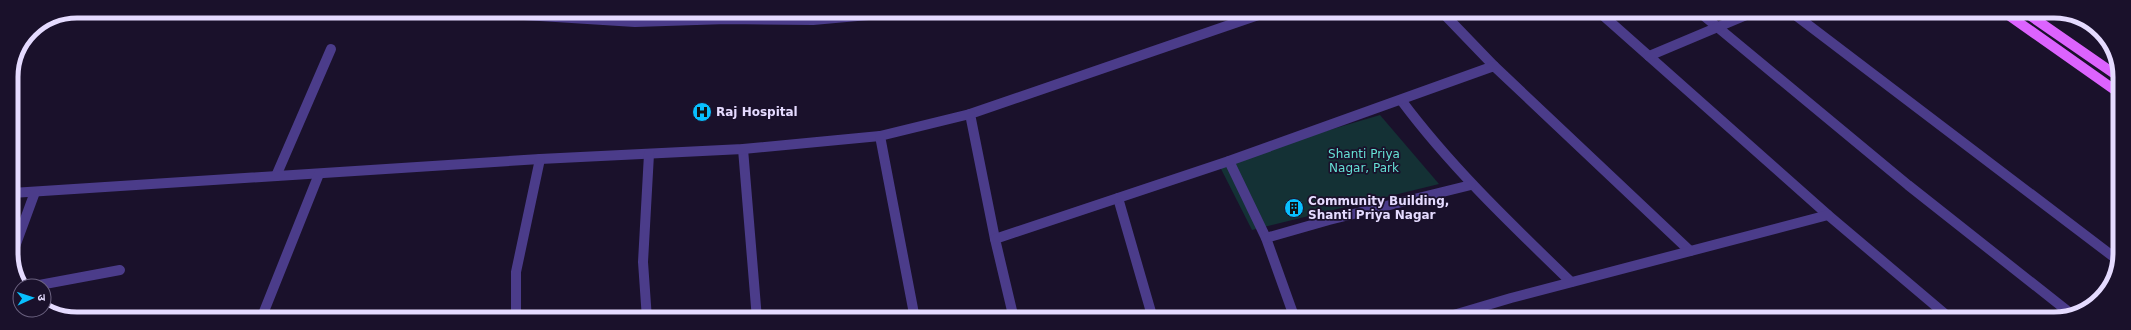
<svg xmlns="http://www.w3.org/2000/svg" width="2131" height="330" viewBox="0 0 2131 330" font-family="'DejaVu Sans','Noto Sans Devanagari',sans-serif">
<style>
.green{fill:#143135}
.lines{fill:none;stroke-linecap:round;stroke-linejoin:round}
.minor{stroke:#4b3c8a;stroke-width:10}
.major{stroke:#dc63fe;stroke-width:10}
.labels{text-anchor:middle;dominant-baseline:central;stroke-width:3.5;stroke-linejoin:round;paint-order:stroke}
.poi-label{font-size:12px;font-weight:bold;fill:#e5dbff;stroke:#1a112b;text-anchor:start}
.park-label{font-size:12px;fill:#65e1d5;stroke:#1a112b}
.rim{fill:none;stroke:#e5dbff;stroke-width:5}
</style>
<rect width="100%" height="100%" fill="#1a112b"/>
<polygon class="green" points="1380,115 1439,184 1252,230 1218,163"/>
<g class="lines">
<g class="minor">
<polyline points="463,11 635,22 727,19 813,20 913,11"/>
<polyline points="1441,11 1494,66"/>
<polyline points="1598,11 1828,215 1951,319"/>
<polyline points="1698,11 1908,185 2070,313"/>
<polyline points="1790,11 2119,261"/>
<polyline points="1649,56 1756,11"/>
<path d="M1401,100C1451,167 1511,224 1571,282"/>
<polyline points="743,149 757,319"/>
<polyline points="1229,161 1266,238 1295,319"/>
<polyline points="276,176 331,49"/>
<polyline points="12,193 540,159 743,149 880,136"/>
<polyline points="1118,198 1153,319"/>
<polyline points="1266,238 1329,220 1471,185"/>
<polyline points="995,239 970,114 1270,11"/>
<polyline points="13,252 35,192"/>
<polyline points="34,286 120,270"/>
<polyline points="261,319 319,174"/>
<polyline points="516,319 516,272 540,159"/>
<polyline points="647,319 643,262 649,154"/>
<polyline points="915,319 880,136 970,114"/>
<polyline points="1014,319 995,239 1229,161 1494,66 1690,251"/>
<polyline points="1440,319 1511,298 1828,215"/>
</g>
<g class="major">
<polyline points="2004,12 2119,93"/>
<polyline points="2025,12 2119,77"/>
</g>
</g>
<defs>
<g id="hospital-disc" transform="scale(1)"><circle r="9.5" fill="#08bffe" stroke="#1a112b"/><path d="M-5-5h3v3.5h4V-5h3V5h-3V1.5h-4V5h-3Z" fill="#111"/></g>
<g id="building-disc" transform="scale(1)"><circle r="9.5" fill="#08bffe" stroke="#1a112b"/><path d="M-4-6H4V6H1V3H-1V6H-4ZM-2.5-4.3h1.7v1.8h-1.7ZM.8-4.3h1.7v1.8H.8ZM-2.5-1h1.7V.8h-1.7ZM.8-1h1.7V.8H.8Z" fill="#111"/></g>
</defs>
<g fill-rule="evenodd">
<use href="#hospital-disc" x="702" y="112"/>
<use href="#building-disc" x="1294" y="208"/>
</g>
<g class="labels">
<g class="poi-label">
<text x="716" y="112">Raj Hospital</text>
<text x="1308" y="201">Community Building,<tspan x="1308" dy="14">Shanti Priya Nagar</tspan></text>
</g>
<g class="park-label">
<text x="1364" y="154">Shanti Priya<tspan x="1364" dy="14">Nagar, Park</tspan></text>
</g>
</g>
<path d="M0 0H2131V330H0ZM77 18H2054A59 59 0 0 1 2113 77V253A59 59 0 0 1 2054 312H77A59 59 0 0 1 18 253V77A59 59 0 0 1 77 18Z" fill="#1a112b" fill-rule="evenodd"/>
<path class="rim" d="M77 18H2054A59 59 0 0 1 2113 77V253A59 59 0 0 1 2054 312H77A59 59 0 0 1 18 253V77A59 59 0 0 1 77 18Z"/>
<g transform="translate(32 298) rotate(87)"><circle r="19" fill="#1a112b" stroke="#6b6280"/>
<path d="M0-3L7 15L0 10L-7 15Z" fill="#08bffe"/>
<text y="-6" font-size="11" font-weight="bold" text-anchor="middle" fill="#e5dbff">उ</text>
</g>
</svg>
